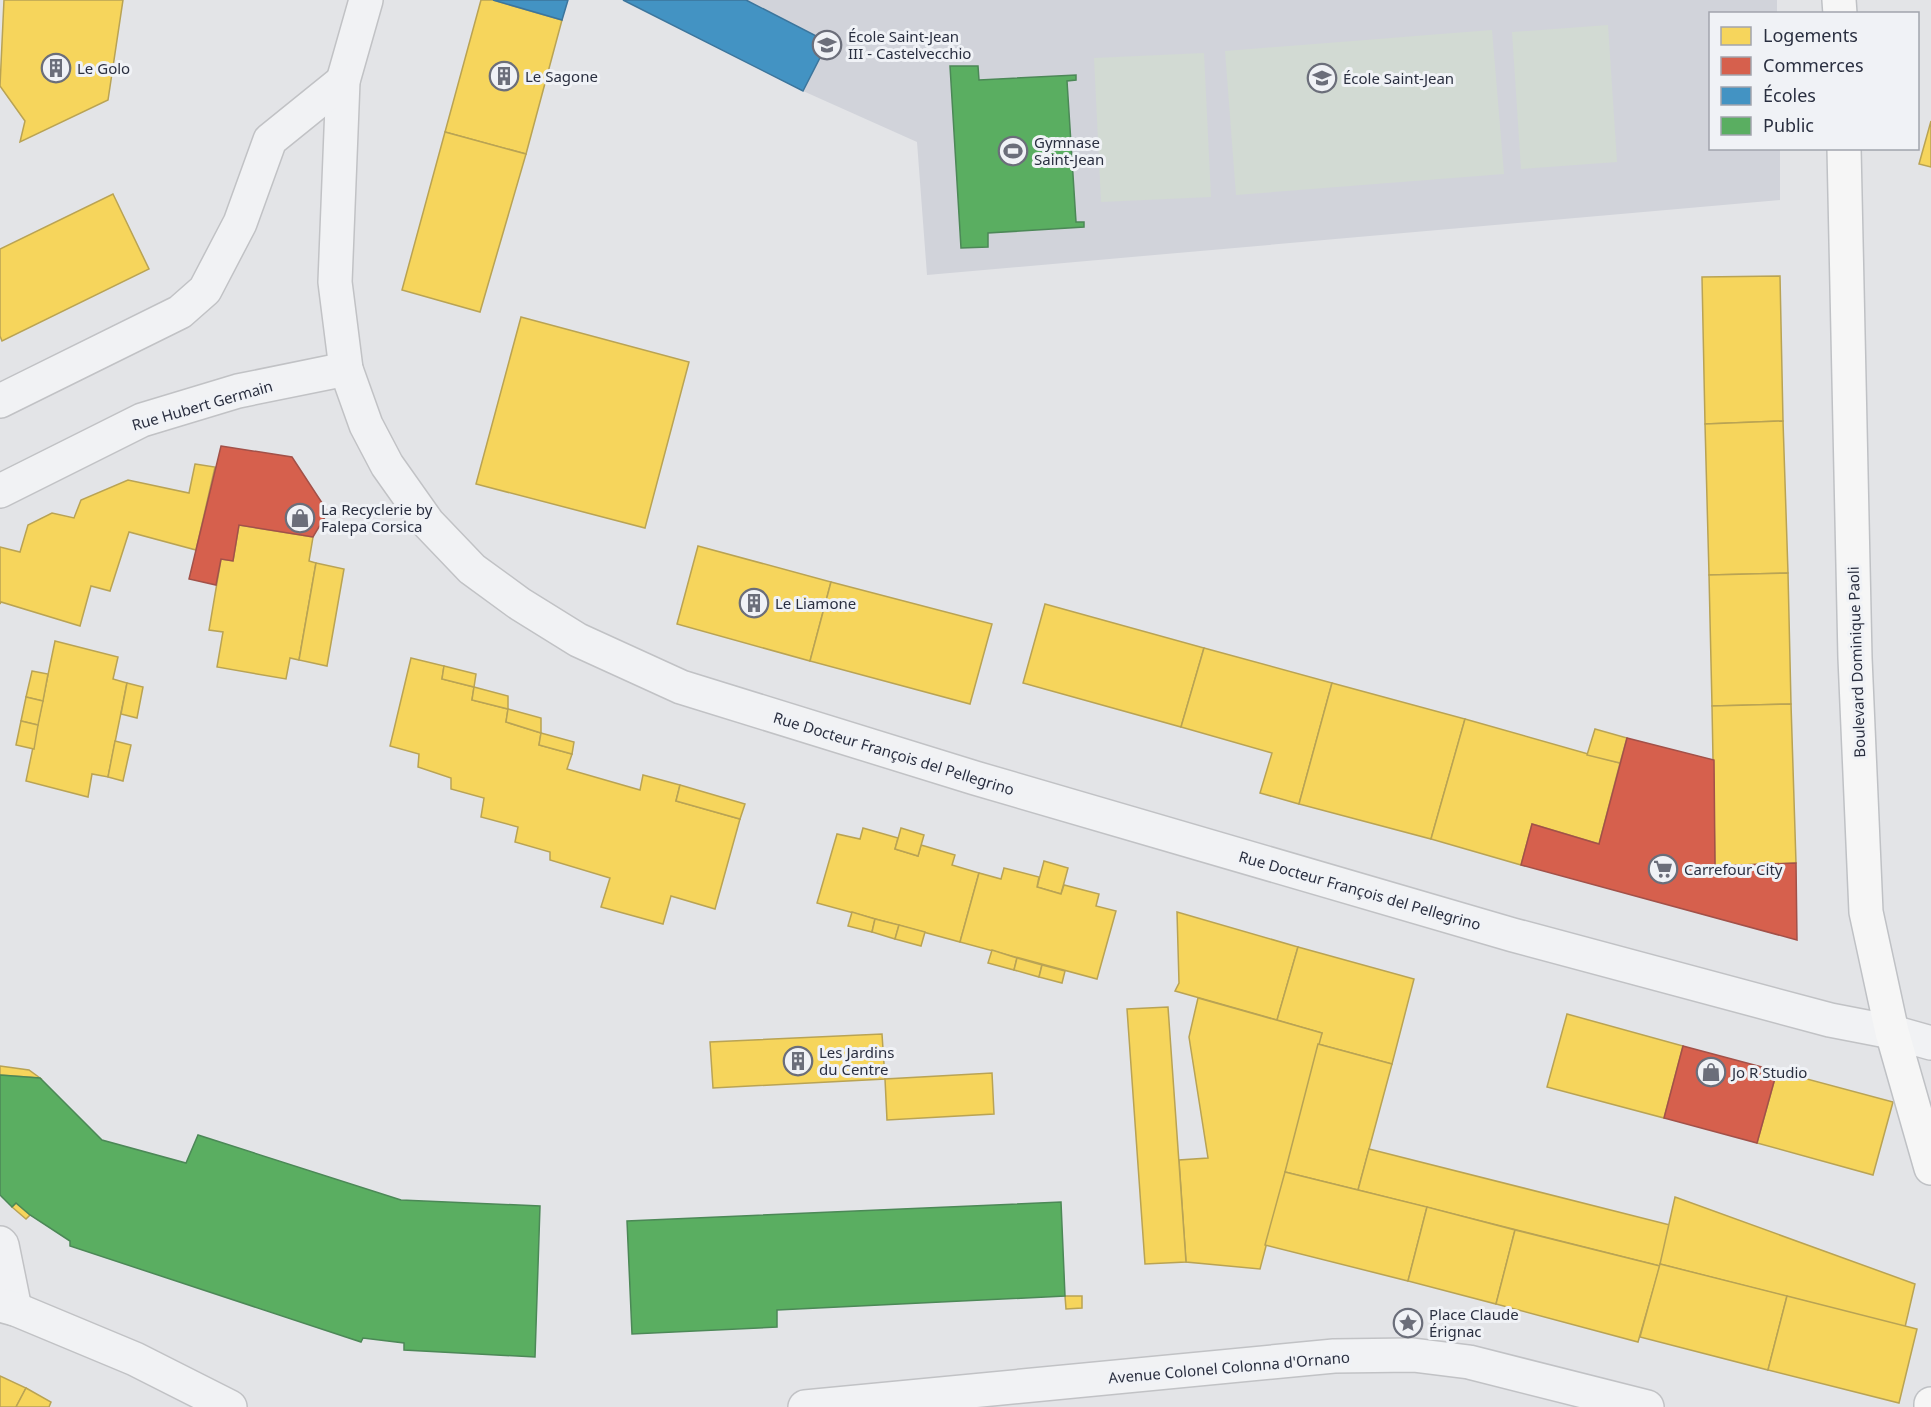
<svg xmlns="http://www.w3.org/2000/svg" width="1931" height="1407" viewBox="0 0 1931 1407" font-family="'Noto Sans',sans-serif">
<style>
.built{fill:#d1d3da}
.garden{fill:#d2dad3}
.homes{fill:#f6d55c;stroke:#b9a354;stroke-width:1.5}
.shops{fill:#d6604d;stroke:#a25149;stroke-width:1.5}
.schools{fill:#4393c3;stroke:#3c759c;stroke-width:1.5}
.public{fill:#5aae61;stroke:#4c8857;stroke-width:1.5}
.lines{fill:none;stroke-linecap:round;stroke-linejoin:round}
.minor-casing{stroke:#c1c2c5;stroke-width:36}
.major-casing{stroke:#bfc1c5;stroke-width:36}
.minor{stroke:#f1f2f4;stroke-width:33}
.major{stroke:#f6f6f6;stroke-width:33}
.labels{text-anchor:middle;dominant-baseline:central;stroke-width:6;stroke-linejoin:round;paint-order:stroke}
.poi-label{font-size:15px;fill:#2a2f40;stroke:#f0f2f6;text-anchor:start}
.street-label{font-size:15px;fill:#2a2f40;stroke:#f0f2f6}
</style>
<rect width="100%" height="100%" fill="#e3e4e7"/>
<polygon class="built" points="623,0 1777,0 1777,13 1710,14 1710,148 1780,149 1780,200 927,275 917,142 803,91"/>
<g class="garden">
<polygon points="1608,25 1617,162 1521,169 1512,32"/>
<polygon points="1492,30 1504,174 1236,195 1225,51"/>
<polygon points="1204,53 1211,197 1101,202 1094,58"/>
</g>
<g class="homes">
<polygon points="4,0 123,0 108,100 20,142 25,121 0,86"/>
<polygon points="481,0 493,0 562,20 526,154 445,132"/>
<polygon points="1931,121 1931,167 1919,164"/>
<polygon points="445,132 526,154 480,312 402,290"/>
<polygon points="113,194 149,269 2,341 0,336 0,249"/>
<polygon points="1780,276 1783,421 1705,424 1702,277"/>
<polygon points="521,317 689,362 645,528 476,484"/>
<polygon points="1783,421 1788,573 1709,575 1705,424"/>
<polygon points="195,464 215,467 196,550 129,532 110,591 91,586 80,626 1,602 0,604 0,547 20,552 28,525 52,513 74,518 81,500 128,480 189,493"/>
<polygon points="239,525 313,537 309,561 316,563 299,660 290,658 286,679 217,667 223,632 209,630 221,559 233,561"/>
<polygon points="698,546 831,582 810,661 677,624"/>
<polygon points="316,563 344,569 327,666 299,660"/>
<polygon points="1788,573 1791,704 1712,706 1709,575"/>
<polygon points="831,582 992,624 970,704 810,661"/>
<polygon points="1045,604 1204,648 1181,727 1023,683"/>
<polygon points="55,641 118,657 113,679 127,683 108,777 92,774 88,797 26,781"/>
<polygon points="1204,648 1332,683 1299,804 1260,793 1272,753 1181,727"/>
<polygon points="411,658 444,666 442,679 474,687 472,700 508,709 506,722 541,733 539,745 572,754 567,769 640,790 643,775 680,785 676,801 740,819 715,909 671,896 663,924 601,907 610,878 550,860 550,852 515,842 518,827 481,817 484,798 451,789 451,778 418,767 419,754 390,746"/>
<polygon points="444,666 476,674 474,687 442,679"/>
<polygon points="32,671 48,674 43,701 26,697"/>
<polygon points="127,683 143,687 137,718 121,714"/>
<polygon points="1332,683 1465,719 1431,839 1299,804"/>
<polygon points="474,687 508,696 508,709 472,700"/>
<polygon points="26,697 43,701 38,725 21,721"/>
<polygon points="1791,704 1796,863 1715,866 1712,706"/>
<polygon points="508,709 541,718 541,733 506,722"/>
<polygon points="1465,719 1620,763 1599,844 1532,824 1521,865 1431,839"/>
<polygon points="21,721 38,725 34,749 16,745"/>
<polygon points="1595,729 1627,738 1620,763 1587,755"/>
<polygon points="541,733 574,742 572,754 539,745"/>
<polygon points="115,741 131,745 123,781 108,777"/>
<polygon points="680,785 745,804 740,819 676,801"/>
<polygon points="863,828 898,838 895,849 918,856 921,845 955,855 952,865 979,873 960,942 817,903 837,834 860,839"/>
<polygon points="901,828 924,835 918,856 895,849"/>
<polygon points="1044,861 1068,868 1061,894 1037,887"/>
<polygon points="1004,868 1039,877 1037,887 1061,894 1064,885 1099,894 1096,906 1116,911 1097,979 960,942 979,873 1001,879"/>
<polygon points="852,912 875,919 872,932 848,926"/>
<polygon points="1177,912 1298,947 1277,1020 1175,991 1179,983"/>
<polygon points="875,919 899,925 895,939 872,932"/>
<polygon points="899,925 925,932 921,946 895,939"/>
<polygon points="1298,947 1414,979 1392,1064 1318,1044 1322,1033 1277,1020"/>
<polygon points="992,950 1017,958 1014,970 988,963"/>
<polygon points="1017,958 1042,965 1039,977 1014,970"/>
<polygon points="1042,965 1065,971 1062,983 1039,977"/>
<polygon points="1198,998 1322,1033 1260,1269 1186,1262 1179,1160 1208,1158 1189,1037"/>
<polygon points="1168,1007 1186,1262 1145,1264 1127,1009"/>
<polygon points="1567,1014 1683,1046 1664,1118 1547,1087"/>
<polygon points="882,1034 885,1079 713,1088 710,1042"/>
<polygon points="1318,1044 1392,1064 1358,1190 1285,1172"/>
<polygon points="0,1066 29,1070 40,1078 0,1075"/>
<polygon points="1777,1071 1893,1102 1873,1175 1757,1143"/>
<polygon points="992,1073 994,1114 887,1120 885,1079"/>
<polygon points="1369,1149 1670,1225 1660,1266 1358,1190"/>
<polygon points="1285,1172 1427,1207 1408,1281 1265,1245"/>
<polygon points="1675,1197 1915,1284 1905,1327 1660,1264"/>
<polygon points="16,1203 30,1215 26,1219 12,1207"/>
<polygon points="1427,1207 1515,1230 1496,1304 1408,1281"/>
<polygon points="1515,1230 1660,1266 1638,1342 1496,1304"/>
<polygon points="1660,1264 1787,1296 1768,1370 1640,1337"/>
<polygon points="1065,1296 1082,1296 1082,1308 1066,1309"/>
<polygon points="1787,1296 1917,1329 1899,1403 1768,1370"/>
<polygon points="0,1376 26,1388 16,1407 0,1407"/>
<polygon points="26,1388 51,1402 49,1407 16,1407"/>
</g>
<g class="shops">
<polygon points="221,446 292,457 328,512 313,537 239,525 233,561 221,559 216,585 189,579"/>
<polygon points="1627,738 1714,760 1715,866 1796,863 1797,940 1521,865 1532,824 1599,844"/>
<polygon points="1683,1046 1777,1071 1757,1143 1664,1118"/>
</g>
<g class="schools">
<polygon points="493,0 568,0 562,20"/>
<polygon points="623,0 746,0 828,42 803,91"/>
</g>
<g class="public">
<polygon points="950,66 978,66 979,80 1076,75 1076,80 1067,81 1076,222 1084,222 1084,227 988,233 988,247 961,248"/>
<polygon points="0,1075 40,1078 102,1140 186,1163 198,1135 401,1200 540,1206 535,1357 404,1350 404,1343 363,1338 361,1342 70,1246 70,1241 30,1215 16,1203 12,1207 0,1195"/>
<polygon points="1061,1202 1065,1296 777,1310 777,1327 632,1334 627,1221"/>
</g>
<g class="lines">
<g class="minor-casing">
<g id="minor">
<polyline points="366,0 343,81 335,282 346,369 366,425 387,465 428,523 472,569 520,604 578,640 681,687 975,778 1513,935 1830,1020 1892,1032 1931,1043"/>
<polyline points="0,401 180,312 205,290 240,223 270,140 343,81"/>
<polyline points="0,491 142,420 238,391 346,369"/>
<polyline points="0,1243 2,1245 15,1309"/>
<polyline points="0,1305 15,1309 135,1359 230,1407"/>
<polyline points="805,1407 1334,1356 1413,1355 1469,1362 1647,1407"/>
</g>
</g>
<g class="major-casing">
<g id="major">
<polyline points="1839,0 1840,14"/>
<polyline points="1844,148 1855,658 1866,912 1892,1032 1931,1168"/>
<polyline points="1931,1407 1931,1404"/>
</g>
</g>
<use href="#minor" class="minor"/>
<use href="#major" class="major"/>
</g>
<defs>
<g id="school-ring" transform="scale(1.5)"><circle r="9.5" fill="#f0f2f6" stroke="#6b6e7a" stroke-width="1.5"/><path d="M0-5L7-2L0 1L-7-2ZM-4 1L0 2.5L4 1V4Q0 6-4 4Z" fill="#6b6e7a"/></g>
<g id="building-ring" transform="scale(1.5)"><circle r="9.5" fill="#f0f2f6" stroke="#6b6e7a" stroke-width="1.5"/><path d="M-4-6H4V6H1V3H-1V6H-4ZM-2.5-4.3h1.7v1.8h-1.7ZM.8-4.3h1.7v1.8H.8ZM-2.5-1h1.7V.8h-1.7ZM.8-1h1.7V.8H.8Z" fill="#6b6e7a"/></g>
<g id="stadium-ring" transform="scale(1.5)"><circle r="9.5" fill="#f0f2f6" stroke="#6b6e7a" stroke-width="1.5"/><path d="M0-5a6.5 5 0 1 0 0 10a6.5 5 0 1 0 0-10ZM-3.5-1.8h7v3.6h-7Z" fill="#6b6e7a"/></g>
<g id="shop-ring" transform="scale(1.5)"><circle r="9.5" fill="#f0f2f6" stroke="#6b6e7a" stroke-width="1.5"/><path d="M-5-2.5h2.3a2.7 3.5 0 0 1 5.4 0H5L5.5 6h-11ZM-1.5-2.5h3a1.5 2.3 0 0 0-3 0Z" fill="#6b6e7a"/></g>
<g id="supermarket-ring" transform="scale(1.5)"><circle r="9.5" fill="#f0f2f6" stroke="#6b6e7a" stroke-width="1.5"/><path d="M-6-5.5h2.5l.6 2H6L4.5 2H-2.5L-4.4-4H-6ZM-1.5 3.2a1.3 1.3 0 1 0 .1 0ZM3 3.2a1.3 1.3 0 1 0 .1 0Z" fill="#6b6e7a"/></g>
<g id="sight-ring" transform="scale(1.5)"><circle r="9.5" fill="#f0f2f6" stroke="#6b6e7a" stroke-width="1.5"/><path d="M0-6L1.8-2.2L6-1.7L2.9 1.2L3.7 5.4L0 3.3L-3.7 5.4L-2.9 1.2L-6-1.7L-1.8-2.2Z" fill="#6b6e7a"/></g>
</defs>
<g fill-rule="evenodd">
<use href="#school-ring" x="827" y="45"/>
<use href="#building-ring" x="56" y="68"/>
<use href="#building-ring" x="504" y="76"/>
<use href="#school-ring" x="1322" y="78"/>
<use href="#stadium-ring" x="1013" y="151"/>
<use href="#shop-ring" x="300" y="518"/>
<use href="#building-ring" x="754" y="603"/>
<use href="#supermarket-ring" x="1663" y="869"/>
<use href="#building-ring" x="798" y="1061"/>
<use href="#shop-ring" x="1711" y="1072"/>
<use href="#sight-ring" x="1408" y="1323"/>
</g>
<g class="labels">
<g class="poi-label">
<text x="848" y="36">École Saint-Jean<tspan x="848" dy="17">III - Castelvecchio</tspan></text>
<text x="77" y="68">Le Golo</text>
<text x="525" y="76">Le Sagone</text>
<text x="1343" y="78">École Saint-Jean</text>
<text x="1034" y="142">Gymnase<tspan x="1034" dy="17">Saint-Jean</tspan></text>
<text x="321" y="509">La Recyclerie by<tspan x="321" dy="17">Falepa Corsica</tspan></text>
<text x="775" y="603">Le Liamone</text>
<text x="1684" y="869">Carrefour City</text>
<text x="819" y="1052">Les Jardins<tspan x="819" dy="17">du Centre</tspan></text>
<text x="1732" y="1072">Jo R Studio</text>
<text x="1429" y="1314">Place Claude<tspan x="1429" dy="17">Érignac</tspan></text>
</g>
<g class="street-label">
<text transform="translate(202 405) rotate(-16)">Rue Hubert Germain</text>
<text transform="translate(1856 662) rotate(-92)">Boulevard Dominique Paoli</text>
<text transform="translate(894 753) rotate(17)">Rue Docteur François del Pellegrino</text>
<text transform="translate(1360 890) rotate(16)">Rue Docteur François del Pellegrino</text>
<text transform="translate(1229 1367) rotate(-5)">Avenue Colonel Colonna d'Ornano</text>
</g>
</g>
<rect x="1709" y="12" width="210" height="138" fill="#f0f2f6" stroke="#a1a4ad" stroke-width="1.5"/>
<rect x="1721" y="27" width="30" height="18" fill="#f6d55c" stroke="#a1a4ad" stroke-width="1.5"/>
<text x="1763" y="42" font-size="18" fill="#2a2f40">Logements</text>
<rect x="1721" y="57" width="30" height="18" fill="#d6604d" stroke="#a1a4ad" stroke-width="1.5"/>
<text x="1763" y="72" font-size="18" fill="#2a2f40">Commerces</text>
<rect x="1721" y="87" width="30" height="18" fill="#4393c3" stroke="#a1a4ad" stroke-width="1.5"/>
<text x="1763" y="102" font-size="18" fill="#2a2f40">Écoles</text>
<rect x="1721" y="117" width="30" height="18" fill="#5aae61" stroke="#a1a4ad" stroke-width="1.5"/>
<text x="1763" y="132" font-size="18" fill="#2a2f40">Public</text>
</svg>
